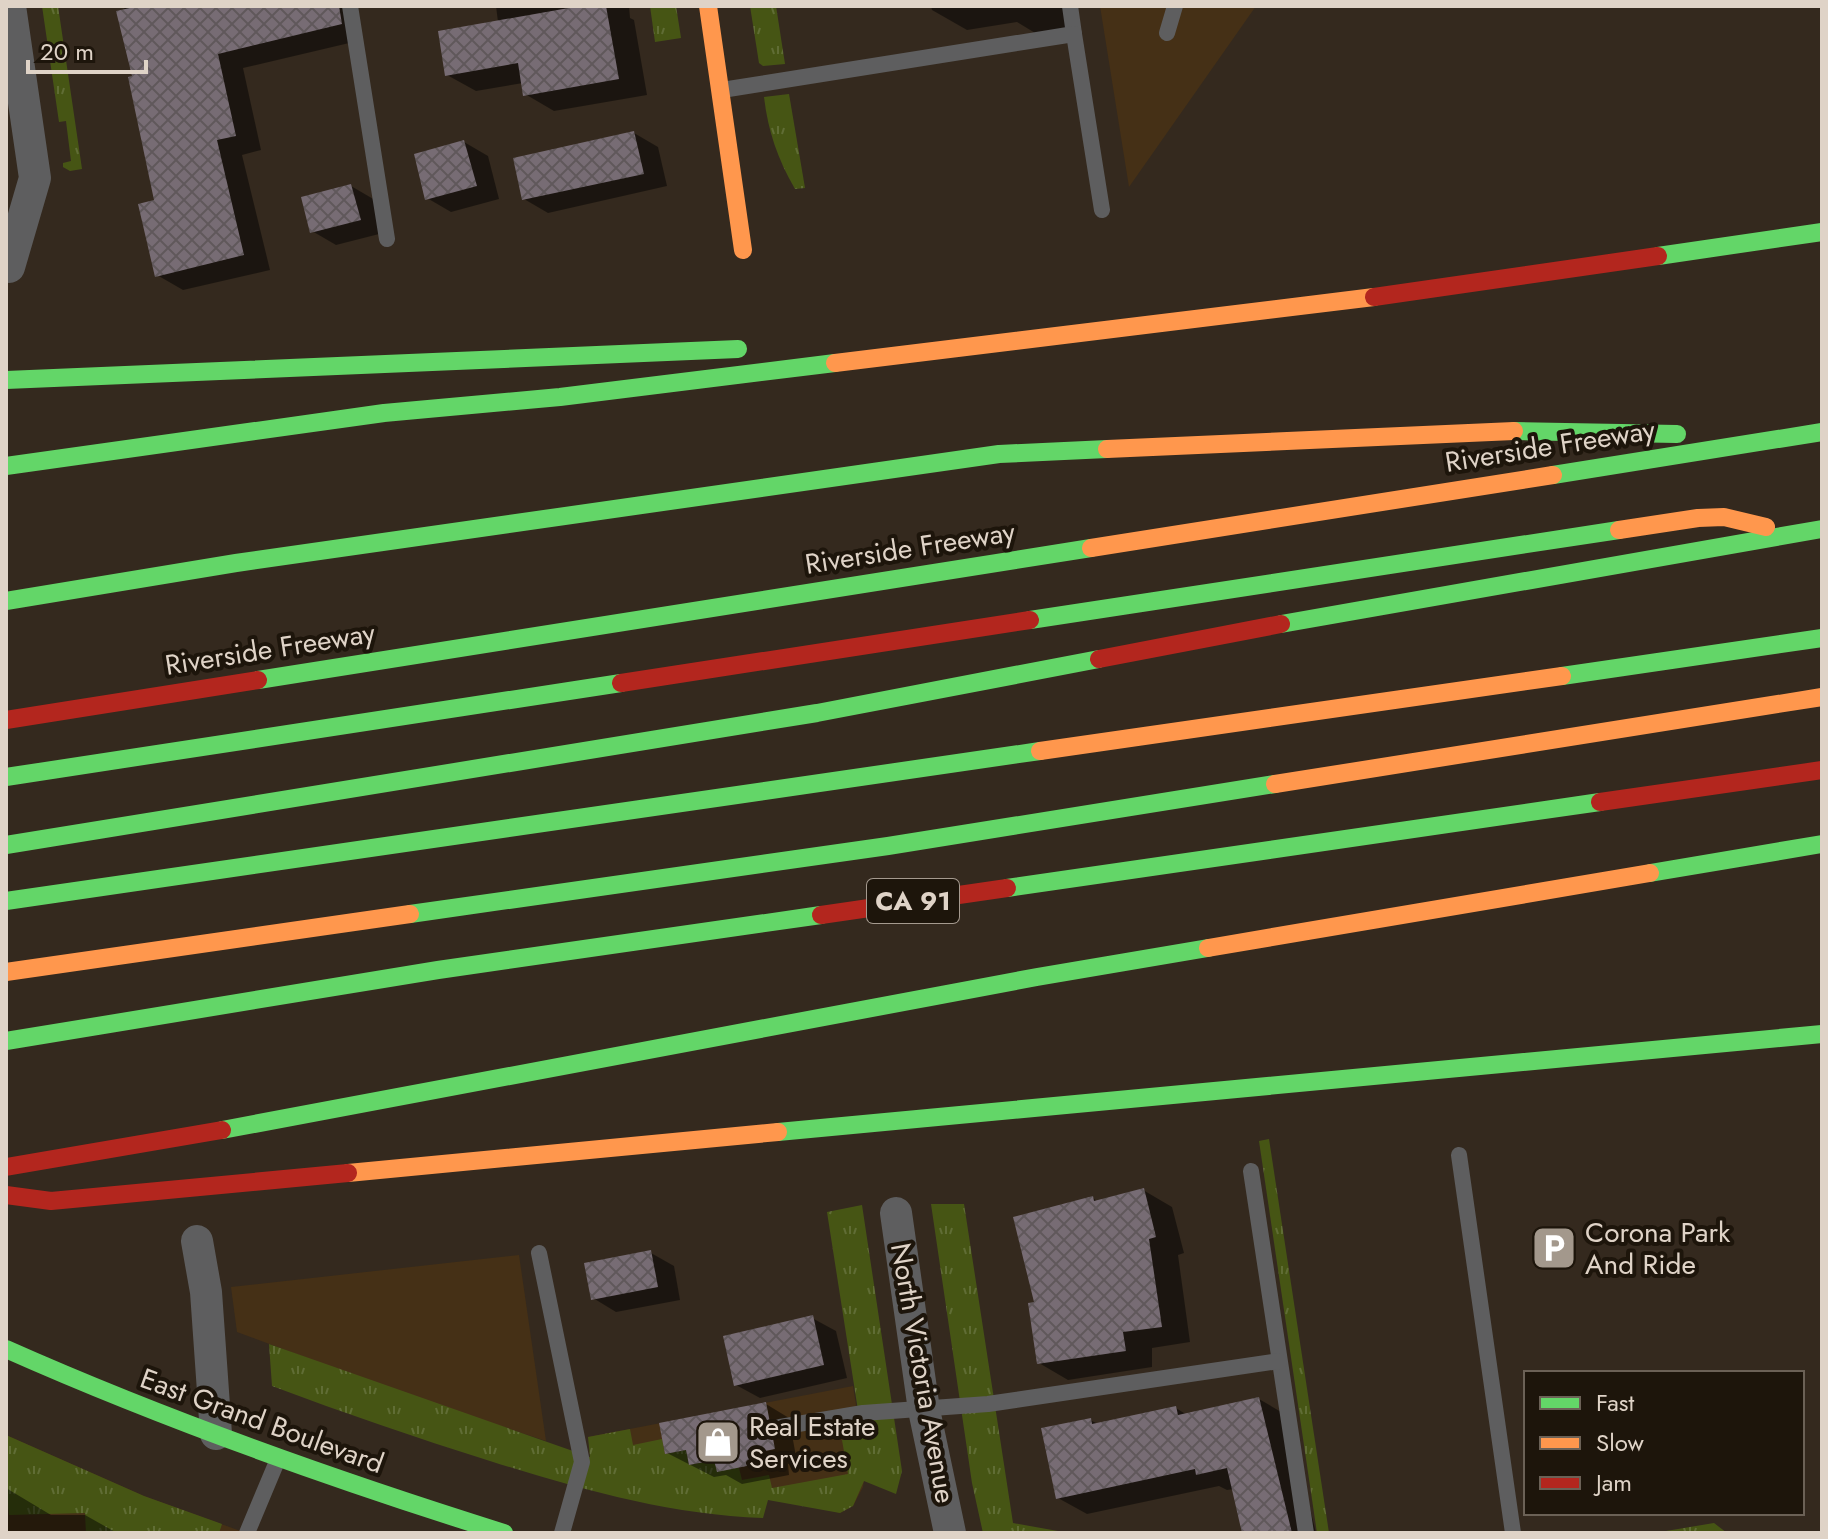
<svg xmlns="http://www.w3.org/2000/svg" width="1828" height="1539" viewBox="0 0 1828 1539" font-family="Jost,sans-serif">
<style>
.built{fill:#453016}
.grass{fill:url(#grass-tufts)}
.shadow{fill:#0007}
.building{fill:url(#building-cross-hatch)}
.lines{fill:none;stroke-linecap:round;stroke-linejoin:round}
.lane{stroke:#5e5e5f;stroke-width:16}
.street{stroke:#5e5e5f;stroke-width:32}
.fast{stroke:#63d668;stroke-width:18}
.slow{stroke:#ff974d;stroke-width:18}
.jam{stroke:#b3261e;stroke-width:18}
.labels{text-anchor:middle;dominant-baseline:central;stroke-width:8;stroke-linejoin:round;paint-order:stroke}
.shield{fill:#1d150b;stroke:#a59a8f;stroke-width:2}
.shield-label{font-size:26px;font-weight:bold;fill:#dfd3c7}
.street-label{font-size:28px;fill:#dfd3c7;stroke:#1d150b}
.poi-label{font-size:28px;fill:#dfd3c7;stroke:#1d150b;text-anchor:start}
</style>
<defs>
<pattern id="grass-tufts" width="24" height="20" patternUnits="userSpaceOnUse" patternTransform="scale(2)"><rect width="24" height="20" fill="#465514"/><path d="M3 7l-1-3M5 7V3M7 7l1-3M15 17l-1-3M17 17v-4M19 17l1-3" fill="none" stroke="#606d35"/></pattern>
<pattern id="building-cross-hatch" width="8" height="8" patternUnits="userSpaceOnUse" patternTransform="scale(2)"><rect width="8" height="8" fill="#776c74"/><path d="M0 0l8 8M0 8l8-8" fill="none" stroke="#60585b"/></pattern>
</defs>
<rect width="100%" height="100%" fill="#34291e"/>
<g class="built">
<polygon points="1100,6 1256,6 1129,187"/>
<polygon points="519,1255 546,1441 401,1393 237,1332 231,1287"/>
<polygon points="853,1386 866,1467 863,1487 853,1506 840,1513 588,1437"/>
<polygon points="6,1435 144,1496 246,1533 6,1533"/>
</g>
<g class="grass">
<polygon points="42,6 58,6 82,169 70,171 63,167 63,163 71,161 66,121 59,122"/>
<polygon points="650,6 676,6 681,38 655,42"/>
<polygon points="750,6 776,6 785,64 763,66 759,63"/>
<path d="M789,94L805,188L795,189C778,160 768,131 764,97Z"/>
<polygon points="1269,1139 1329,1533 1317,1533 1259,1141"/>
<polygon points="931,1204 964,1204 1013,1523 1069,1533 983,1533 972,1483"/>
<path d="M862,1205L902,1471L896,1494L864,1481L853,1506L840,1513L768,1500L763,1518C670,1515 579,1489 490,1461C417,1438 344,1413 272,1386L269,1344L590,1457L588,1437L630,1429L633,1445L662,1439L665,1454L686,1450L689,1465L714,1460L739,1468L742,1480L769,1475L772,1488L848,1474L842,1440L862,1436L827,1212Z"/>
<polygon points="6,1435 144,1496 222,1524 219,1533 86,1533 85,1513 9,1515 6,1486"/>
<polygon points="1714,1523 1727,1533 1654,1533"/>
</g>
<g class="shadow">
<polygon points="124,6 354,6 362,40 243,68 261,150 242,155 270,270 183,290 157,275 156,201"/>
<polygon points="496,6 629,6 630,18 634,20 647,95 554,111 525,94 523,83 476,91 447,75 498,22"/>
<polygon points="931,6 1075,6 1080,34 1045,39 1017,22 967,30 932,10"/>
<polygon points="634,133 658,147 667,186 548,213 524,199"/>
<polygon points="464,142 488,156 499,199 451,212 427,198"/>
<polygon points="351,186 375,200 383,233 336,245 312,231"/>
<polygon points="1143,1190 1172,1207 1184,1253 1178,1255 1190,1342 1152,1348 1152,1367 1068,1380 1039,1363 1037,1304 1093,1198 1098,1202"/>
<polygon points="651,1253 674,1266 680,1300 616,1312 593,1298"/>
<polygon points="812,1318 836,1331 847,1378 760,1398 736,1385"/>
<polygon points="1259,1399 1288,1416 1316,1533 1244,1533 1234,1489 1227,1490 1219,1486 1087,1514 1058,1498 1090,1420 1098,1424 1176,1408 1187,1415"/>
<polygon points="766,1404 789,1418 797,1462 788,1464 789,1475 742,1484 726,1475 714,1477 667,1453"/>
<polygon points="6,1488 51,1515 85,1515 117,1533 6,1533"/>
</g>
<g class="building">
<polygon points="139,6 339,6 342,24 218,54 236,136 217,140 244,255 155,277 138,204 154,200 128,77 132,76 116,11"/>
<polygon points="580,6 606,6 619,79 523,96 518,63 445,76 438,31"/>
<polygon points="634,131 644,174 522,200 513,158"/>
<polygon points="464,140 477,186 425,200 414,154"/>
<polygon points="351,184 361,220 310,233 301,197"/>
<polygon points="1144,1188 1156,1237 1149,1239 1162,1327 1123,1332 1126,1351 1037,1364 1028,1303 1034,1302 1013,1217 1093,1196 1094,1201"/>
<polygon points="651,1250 658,1287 591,1300 584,1263"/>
<polygon points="813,1315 824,1365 734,1386 723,1336"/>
<polygon points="1259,1397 1292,1533 1242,1533 1227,1468 1196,1475 1195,1469 1056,1499 1041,1428 1091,1418 1092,1424 1176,1406 1178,1415"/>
<polygon points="766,1402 775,1449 765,1451 767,1462 717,1472 714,1460 689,1465 686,1450 665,1454 659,1423"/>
</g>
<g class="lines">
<g class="lane">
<polyline points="350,6 387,239"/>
<polyline points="1070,6 1074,34"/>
<polyline points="1167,33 1175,6"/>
<polyline points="722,90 1074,34 1102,210"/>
<polyline points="1459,1155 1513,1533"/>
<polyline points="1251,1171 1306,1533"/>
<polyline points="539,1253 582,1462 562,1533"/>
<polyline points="780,1427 863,1413 988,1404 1279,1361"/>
<polyline points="247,1533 278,1459"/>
</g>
<g class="street">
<polyline points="9,267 35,178 10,6"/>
<polyline points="896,1213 924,1410 950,1533"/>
<polyline points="197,1241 206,1292 216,1434"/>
</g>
<g class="fast">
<polyline points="1658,256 1822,232"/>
<polyline points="6,380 738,349"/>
<polyline points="1514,431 1677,434"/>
<polyline points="6,466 384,413 560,397 835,363"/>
<polyline points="1553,475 1822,432"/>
<polyline points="6,601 236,563 999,454 1107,449"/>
<polyline points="1030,620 1619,530"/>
<polyline points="1281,624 1822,529"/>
<polyline points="1562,676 1822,638"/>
<polyline points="258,680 1091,548"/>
<polyline points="6,777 621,683"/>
<polyline points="6,845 817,713 1099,659"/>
<polyline points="1650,873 1822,844"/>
<polyline points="1007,888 1600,802"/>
<polyline points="6,901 1040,751"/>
<polyline points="410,914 888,846 1275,784"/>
<polyline points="6,1041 438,970 821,915"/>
<polyline points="222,1130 1037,977 1208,948"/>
<polyline points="778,1132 1822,1034"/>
<path d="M6,1349C168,1421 335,1480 504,1533"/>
</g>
<g class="slow">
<polyline points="708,6 743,250"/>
<polyline points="835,363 1374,297"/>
<polyline points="1107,449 1514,431"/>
<polyline points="1619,530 1698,518 1724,517 1766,527"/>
<polyline points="1091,548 1553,475"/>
<polyline points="1040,751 1562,676"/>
<polyline points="1275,784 1822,697"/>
<polyline points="1208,948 1650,873"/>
<polyline points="6,972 410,914"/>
<polyline points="348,1173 778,1132"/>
</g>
<g class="jam">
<polyline points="1374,297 1658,256"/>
<polyline points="1099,659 1281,624"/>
<polyline points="621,683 1030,620"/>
<polyline points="6,720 258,680"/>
<polyline points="1600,802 1822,770"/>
<polyline points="821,915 1007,888"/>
<polyline points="6,1167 222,1130"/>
<polyline points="6,1195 51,1201 348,1173"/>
</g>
</g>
<defs>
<g id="parking-square" transform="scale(2.3)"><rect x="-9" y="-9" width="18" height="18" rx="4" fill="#a3988c" stroke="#1d150b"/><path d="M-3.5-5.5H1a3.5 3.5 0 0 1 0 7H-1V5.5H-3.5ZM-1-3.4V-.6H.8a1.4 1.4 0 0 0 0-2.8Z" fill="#fff"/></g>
<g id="shop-square" transform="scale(2.3)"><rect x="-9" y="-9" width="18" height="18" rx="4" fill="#a3988c" stroke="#1d150b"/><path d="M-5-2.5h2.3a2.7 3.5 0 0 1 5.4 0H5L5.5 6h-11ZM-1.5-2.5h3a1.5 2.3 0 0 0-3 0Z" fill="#fff"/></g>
</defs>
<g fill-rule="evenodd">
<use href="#parking-square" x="1554" y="1248"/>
<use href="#shop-square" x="718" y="1442"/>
</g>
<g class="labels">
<rect class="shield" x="867" y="879" width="92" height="44" rx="6"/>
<g class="shield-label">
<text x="913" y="901">CA 91</text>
</g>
<g class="street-label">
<text transform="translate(1550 446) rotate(-9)">Riverside Freeway</text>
<text transform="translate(910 548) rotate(-9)">Riverside Freeway</text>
<text transform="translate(270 649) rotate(-9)">Riverside Freeway</text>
<text transform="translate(923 1373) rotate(80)">North Victoria Avenue</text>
<text transform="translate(262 1421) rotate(20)">East Grand Boulevard</text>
</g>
<g class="poi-label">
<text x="1585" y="1232">Corona Park<tspan x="1585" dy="32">And Ride</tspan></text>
<text x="749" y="1426">Real Estate<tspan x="749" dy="32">Services</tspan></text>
</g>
</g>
<rect width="1828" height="1539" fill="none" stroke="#dfd3c7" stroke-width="16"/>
<rect x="1524" y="1371" width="280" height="144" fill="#1d150b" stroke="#6b6156" stroke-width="2"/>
<rect x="1540" y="1397" width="40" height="12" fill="#63d668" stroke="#6b6156" stroke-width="2"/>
<text x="1596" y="1411" font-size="24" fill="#dfd3c7">Fast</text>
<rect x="1540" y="1437" width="40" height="12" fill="#ff974d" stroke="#6b6156" stroke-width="2"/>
<text x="1596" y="1451" font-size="24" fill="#dfd3c7">Slow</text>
<rect x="1540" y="1477" width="40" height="12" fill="#b3261e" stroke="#6b6156" stroke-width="2"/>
<text x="1596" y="1491" font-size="24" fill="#dfd3c7">Jam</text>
<path d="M28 60v12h118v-12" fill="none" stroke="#dfd3c7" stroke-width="4"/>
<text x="40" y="60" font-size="24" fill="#dfd3c7" stroke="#1d150b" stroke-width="6" paint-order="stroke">20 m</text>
</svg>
